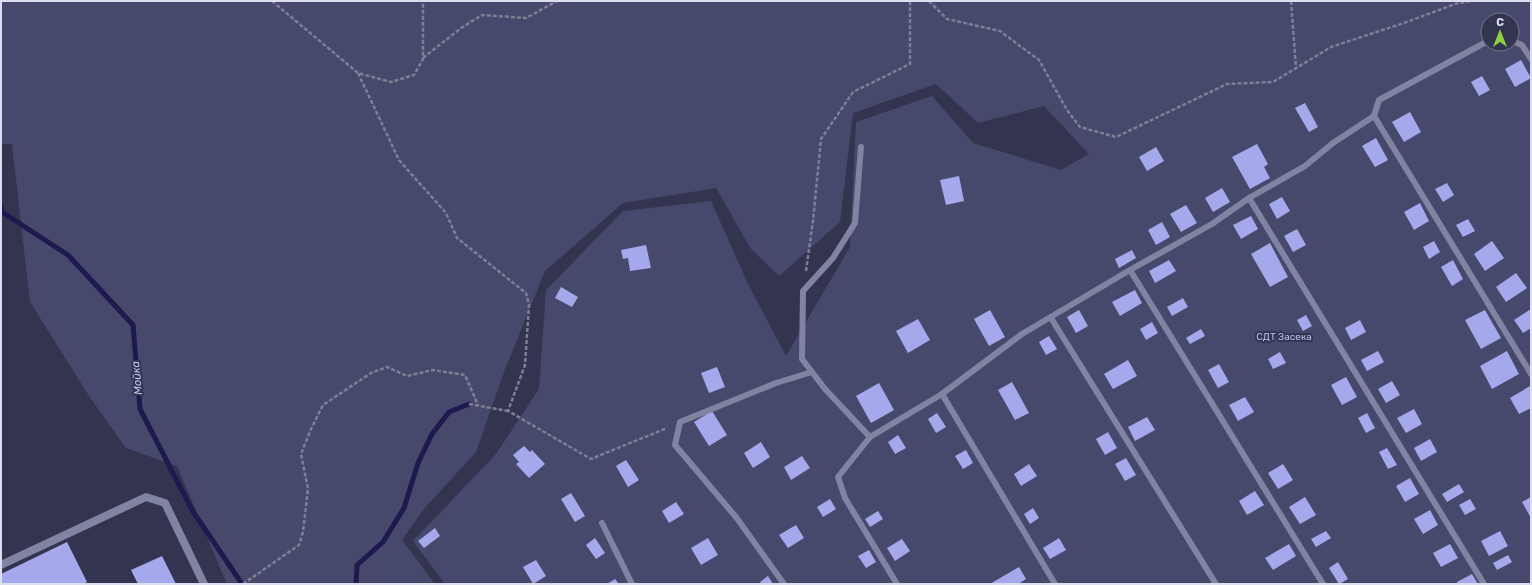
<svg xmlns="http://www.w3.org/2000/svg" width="1532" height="585" viewBox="0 0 1532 585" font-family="Rubik,sans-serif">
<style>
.green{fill:#47496c;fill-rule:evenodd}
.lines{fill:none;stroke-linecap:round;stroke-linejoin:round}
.stream{stroke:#1e194f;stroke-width:5}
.building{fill:#a5a9ec}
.path{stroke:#7d7f95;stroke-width:2.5;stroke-dasharray:4 2;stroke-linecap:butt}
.service{stroke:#8183a2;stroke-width:6}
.minor{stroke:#8183a2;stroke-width:8}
.labels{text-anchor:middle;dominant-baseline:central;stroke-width:4;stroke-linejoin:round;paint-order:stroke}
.park-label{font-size:10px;fill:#b9bdf2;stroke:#33344f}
.water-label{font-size:11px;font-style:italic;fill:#c2c7fc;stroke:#33344f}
</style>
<rect width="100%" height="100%" fill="#33344f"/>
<path class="green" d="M1,1H1531V584H445L413,541L496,454L539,389L546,290L623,211L711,201L748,284L786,356L850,247L856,122L932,96L973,143L1061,170L1089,154L1044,106L978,123L936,84L853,113L840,222L779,276L751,249L716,188L623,203L545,271L504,372L476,452L423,510L402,540L435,584H227L177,466L126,448L89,396L30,302L12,144H1ZM1488,20H1512V44H1488Z"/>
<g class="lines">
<g class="stream">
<polyline points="1,206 2,212 68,255 133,325 140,409 192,510 242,584"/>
<polyline points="356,584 357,565 383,542 404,508 418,463 432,434 449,412 469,404"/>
</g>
</g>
<g class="building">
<polygon points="1521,60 1531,78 1515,87 1505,69"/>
<polygon points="1482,76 1490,90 1479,96 1471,82"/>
<polygon points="1305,103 1318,127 1309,132 1295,108"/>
<polygon points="1410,112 1421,132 1404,142 1392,122"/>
<polygon points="1376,138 1388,160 1375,167 1362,146"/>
<polygon points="1257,144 1268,164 1264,167 1270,178 1250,189 1232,157"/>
<polygon points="1156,147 1164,161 1147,171 1139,157"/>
<polygon points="959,176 964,201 946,205 940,180"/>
<polygon points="1447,183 1454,195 1443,202 1435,189"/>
<polygon points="1222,188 1230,202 1213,212 1205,198"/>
<polygon points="1282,197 1290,211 1277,219 1269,204"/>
<polygon points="1420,203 1429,221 1414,230 1404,212"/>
<polygon points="1186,205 1197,223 1181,232 1170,214"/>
<polygon points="1251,216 1258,229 1241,239 1233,225"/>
<polygon points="1468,219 1475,231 1463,237 1456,225"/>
<polygon points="1162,222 1170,237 1156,245 1148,230"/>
<polygon points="1297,229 1306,245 1293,252 1284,236"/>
<polygon points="1434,241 1440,252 1429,259 1423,247"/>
<polygon points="1492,241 1504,258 1485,271 1474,254"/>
<polygon points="1270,243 1288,277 1270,287 1251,254"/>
<polygon points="646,245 651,268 630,271 628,258 623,259 621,250"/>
<polygon points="1132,250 1136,258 1119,268 1115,259"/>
<polygon points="1169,260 1176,271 1155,283 1149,271"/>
<polygon points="1453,260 1463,279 1452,286 1441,267"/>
<polygon points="1516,273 1527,288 1506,302 1496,287"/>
<polygon points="561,287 578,297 572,307 555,298"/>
<polygon points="1135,290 1142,303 1120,316 1112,302"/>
<polygon points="1183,298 1188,307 1172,316 1167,307"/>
<polygon points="1531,309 1531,328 1523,333 1514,320"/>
<polygon points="990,310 1005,337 989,346 974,319"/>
<polygon points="1079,310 1088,326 1076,333 1067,317"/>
<polygon points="1485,310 1501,338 1481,349 1465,320"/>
<polygon points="1306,315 1312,326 1303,331 1297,320"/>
<polygon points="918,319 930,340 908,353 896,331"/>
<polygon points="1360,320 1366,332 1351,340 1345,328"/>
<polygon points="1152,322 1158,333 1146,340 1140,329"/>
<polygon points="1201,329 1205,336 1190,344 1186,338"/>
<polygon points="1049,336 1057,349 1046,355 1039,342"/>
<polygon points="1378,351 1384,362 1367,371 1361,360"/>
<polygon points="1507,351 1519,374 1492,389 1480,366"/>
<polygon points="1280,352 1286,363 1273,369 1268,359"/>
<polygon points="1128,360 1137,376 1113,389 1104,374"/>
<polygon points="1219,364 1229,382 1218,388 1208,370"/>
<polygon points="717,367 725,387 709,393 701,373"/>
<polygon points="1346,377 1357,397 1342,405 1331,385"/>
<polygon points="1392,381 1400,395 1386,403 1378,389"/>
<polygon points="1012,382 1029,413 1015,420 998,390"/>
<polygon points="879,383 894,410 871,423 856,396"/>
<polygon points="1530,386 1531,408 1519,414 1510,398"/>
<polygon points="1245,397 1254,412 1238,421 1229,405"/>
<polygon points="1414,409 1422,424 1406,433 1397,418"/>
<polygon points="712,411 727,435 709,446 694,422"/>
<polygon points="937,413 946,427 936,433 928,419"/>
<polygon points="1367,413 1375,428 1366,433 1358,418"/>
<polygon points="1147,417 1155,430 1135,441 1128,427"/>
<polygon points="1108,432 1117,448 1105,455 1096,439"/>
<polygon points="898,435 906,448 895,454 888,442"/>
<polygon points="1430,439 1437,452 1421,461 1414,448"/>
<polygon points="761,442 770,457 753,468 744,453"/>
<polygon points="524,446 530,452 532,450 545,464 529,478 516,464 519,462 513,455"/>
<polygon points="1387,448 1397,465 1388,469 1379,452"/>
<polygon points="966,450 973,463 963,469 955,456"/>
<polygon points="802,456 810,468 791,480 784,467"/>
<polygon points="1126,458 1136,475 1125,481 1115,464"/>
<polygon points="626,460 639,480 628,487 616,466"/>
<polygon points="1029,464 1037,476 1021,486 1014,474"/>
<polygon points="1283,464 1293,480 1278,489 1268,473"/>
<polygon points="1410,478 1419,494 1405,502 1396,486"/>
<polygon points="1459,484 1464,492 1447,502 1442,494"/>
<polygon points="1255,491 1264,505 1247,515 1239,501"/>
<polygon points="571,493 585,516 575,522 561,499"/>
<polygon points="1305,497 1316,515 1300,524 1289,507"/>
<polygon points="1531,497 1531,518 1522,502"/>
<polygon points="830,499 836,509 823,517 817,507"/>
<polygon points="1470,499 1476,509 1465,515 1459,505"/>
<polygon points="676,502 684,514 669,523 662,511"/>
<polygon points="1033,508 1039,518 1030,524 1024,514"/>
<polygon points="1430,510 1438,525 1423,534 1414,519"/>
<polygon points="878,511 883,519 870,527 865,519"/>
<polygon points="796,525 804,538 788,548 779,535"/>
<polygon points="435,528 440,536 424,548 418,541"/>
<polygon points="1326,531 1331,538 1316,547 1311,539"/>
<polygon points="1500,531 1508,546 1489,556 1481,541"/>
<polygon points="595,538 605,553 596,559 586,545"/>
<polygon points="708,538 718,555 701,565 691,548"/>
<polygon points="1059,538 1066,550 1050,559 1043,548"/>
<polygon points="902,539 910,551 895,561 887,548"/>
<polygon points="67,542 87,582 83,584 1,584 1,574"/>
<polygon points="1289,544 1296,556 1273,570 1265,558"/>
<polygon points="1450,544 1458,558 1441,567 1433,553"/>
<polygon points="869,550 876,562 866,568 858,556"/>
<polygon points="1508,555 1512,562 1497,570 1493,563"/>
<polygon points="162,556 176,584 138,584 131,570"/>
<polygon points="536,560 546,576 533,584 523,567"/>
<polygon points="1338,562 1348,579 1339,584 1329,568"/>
<polygon points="1019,567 1026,579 1018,584 990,584"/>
<polygon points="1472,574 1478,584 1458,584 1457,582"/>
<polygon points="768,576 773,584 762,584 760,582"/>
<polygon points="615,579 619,584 607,584"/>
</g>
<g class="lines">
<g class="path">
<polyline points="272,1 358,73 391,82 414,75 423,59 423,1"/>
<polyline points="929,1 947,19 1000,31 1039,60 1067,110 1080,127 1116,137 1227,84 1273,82 1331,47 1404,23 1455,4 1470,1"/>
<polyline points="1291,1 1296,68"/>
<polyline points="423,58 461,28 482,15 526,18 557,1"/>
<polyline points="358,73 399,160 446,213 457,238 526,293 529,305 525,365 508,411 591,459 667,428"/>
<polyline points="806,271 813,221 821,139 853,92 910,64 910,1"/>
<polyline points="469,404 508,411"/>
<polyline points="243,584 299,545 303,532 308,489 301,454 311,429 323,405 371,373 387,367 407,376 433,370 465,375 478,405"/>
</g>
<g class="service">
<polyline points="1512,41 1522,45 1531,59"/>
<polyline points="1374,116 1379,100 1488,41"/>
<polyline points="861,147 855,223 833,258 803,291 802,359 825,389 870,437"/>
<polyline points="1249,198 1484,584"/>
<polyline points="1130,270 1323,584"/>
<polyline points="1051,318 1216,584"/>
<polyline points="942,394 1055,584"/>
<polyline points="602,523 632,584"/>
<polyline points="784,584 736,517 675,445 680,422 776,383 812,372"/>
<polyline points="897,584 845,498 838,477 870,437 942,394 1022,334 1130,270 1212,224 1249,198 1305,166 1333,143 1374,116 1531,374"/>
</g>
<polyline class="minor" points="1,565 146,497 165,503 204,584"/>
</g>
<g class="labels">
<g class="park-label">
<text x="1284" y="337">СДТ Засека</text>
</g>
<g class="water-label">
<text transform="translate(137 378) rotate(-95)">Мойка</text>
</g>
</g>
<rect width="1532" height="585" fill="none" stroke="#dcdeef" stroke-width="4"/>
<g transform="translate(1500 32)"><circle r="19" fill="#33344f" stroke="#77788f"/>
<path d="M0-3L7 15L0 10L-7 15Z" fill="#8ece43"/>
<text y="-6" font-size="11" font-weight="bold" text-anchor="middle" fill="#dcdeef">С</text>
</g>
</svg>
